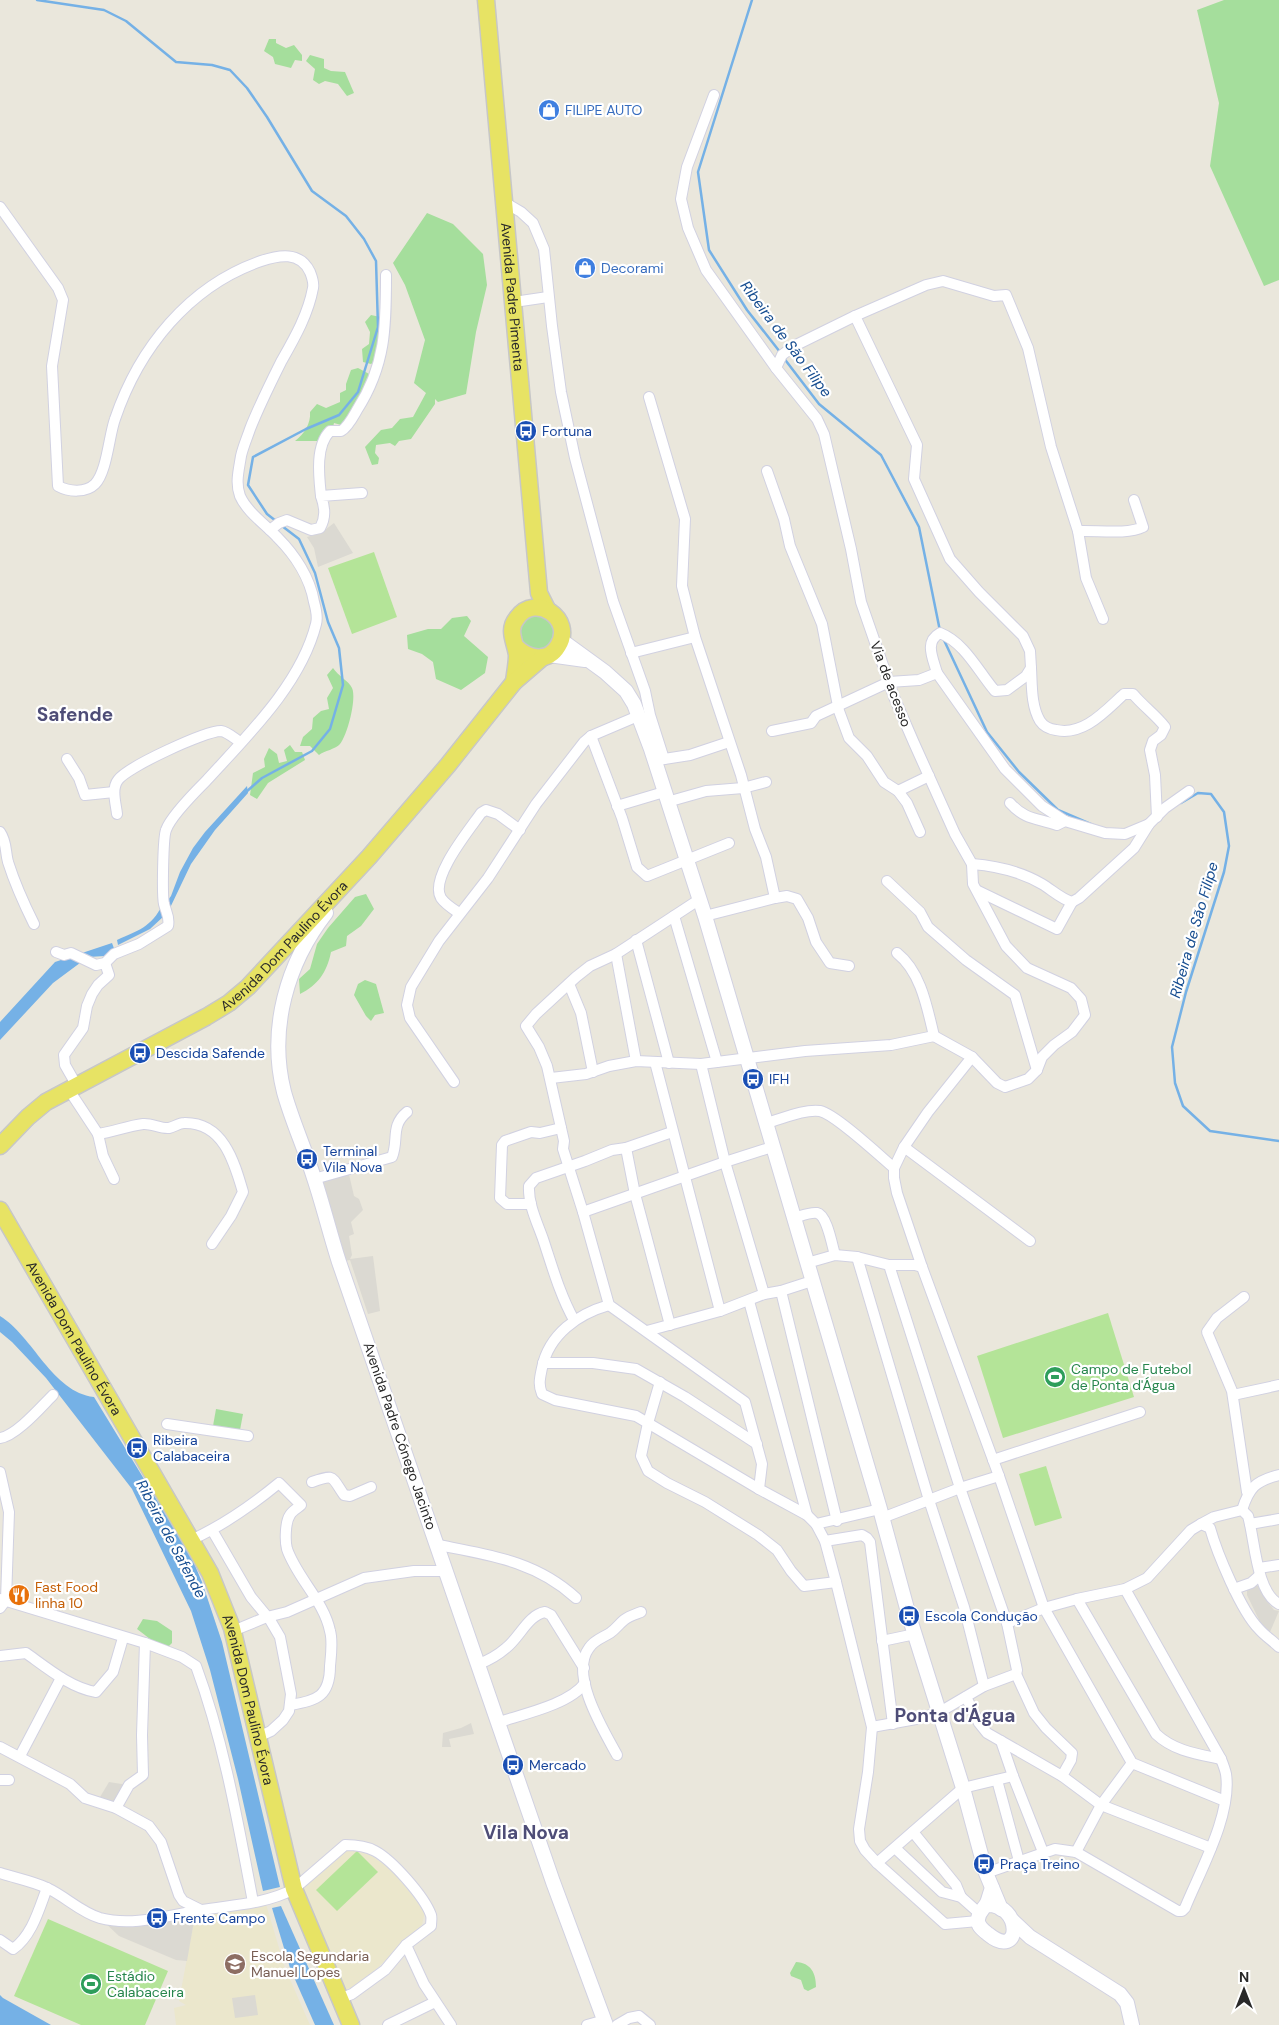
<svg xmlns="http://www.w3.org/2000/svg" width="1279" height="2025" viewBox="0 0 1279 2025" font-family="'DM Sans',sans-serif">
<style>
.education{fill:#ebe7cc}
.green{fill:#a5de9c}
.pitch{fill:#b4e498}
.plaza{fill:#dbd9d2}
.water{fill:#75b1e6}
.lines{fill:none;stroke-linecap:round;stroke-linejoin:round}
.stream{stroke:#75b1e6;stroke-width:2.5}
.street-casing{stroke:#d1d1e1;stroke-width:12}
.secondary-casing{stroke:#d1d1e1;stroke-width:16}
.primary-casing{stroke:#c7c7c7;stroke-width:19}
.street{stroke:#fff;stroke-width:10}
.secondary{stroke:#fff;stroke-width:14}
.primary{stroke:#e7e364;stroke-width:16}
.labels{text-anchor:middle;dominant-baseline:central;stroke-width:4.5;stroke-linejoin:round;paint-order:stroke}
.shop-label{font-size:14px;fill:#366cbe;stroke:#fff;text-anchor:start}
.street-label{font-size:14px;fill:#292929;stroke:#fff}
.transit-label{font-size:14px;fill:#164399;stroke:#fff;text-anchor:start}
.leisure-label{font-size:14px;fill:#27864d;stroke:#fff;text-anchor:start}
.food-label{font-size:14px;fill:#c56008;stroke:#fff;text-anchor:start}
.education-label{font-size:14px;fill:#785e54;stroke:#fff;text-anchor:start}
.water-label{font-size:15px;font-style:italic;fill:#164d90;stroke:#fff}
.district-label{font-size:19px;font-weight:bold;fill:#4e4d77;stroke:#fff}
</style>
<rect width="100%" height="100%" fill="#eae7dc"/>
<g class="education">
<polygon points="347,1849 364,1851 390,1868 425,1911 422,1925 369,1976 353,1988 346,1989 302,1887"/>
<polygon points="266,1904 285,1968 310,2025 176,2025 174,2008 186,2005 179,2001 194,1921 199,1915"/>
</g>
<g class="green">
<polygon points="1224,0 1279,0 1279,280 1264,286 1210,166 1219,103 1197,10"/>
<polygon points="269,39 276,39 276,43 286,48 294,45 302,55 302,61 295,60 291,68 275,64 273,57 264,51"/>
<polygon points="310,55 324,59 324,68 331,71 345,72 354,93 347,96 338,84 325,81 319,84 313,80 315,69 306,61"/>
<polygon points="427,213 453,224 483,254 487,285 476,332 466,394 438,402 435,399 435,404 411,439 399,441 395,446 390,443 376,445 375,453 379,458 378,464 372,465 365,447 381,430 392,428 400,419 413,417 426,393 414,383 425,340 405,285 393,263"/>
<polygon points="371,315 380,317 381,358 371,364 363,362 362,349 369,344 370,332 365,322"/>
<path d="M358,368L373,376L362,397L341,425L334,423L332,431L325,441H295C304,434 311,424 310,412L317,404L326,408L340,402V393L346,390V384L351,370Z"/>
<path d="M536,614L549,617L557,635L541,653L520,643C519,624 518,622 536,614Z"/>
<polygon points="467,616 471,621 464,636 488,657 485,673 461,690 436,679 433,662 422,654 408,649 407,635 428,629 441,629 452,618"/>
<path d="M333,668C338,676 349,681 352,688C357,699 347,736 340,744C336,749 324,751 319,755L310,746H300L303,737L312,729L313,718L321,711L329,709L327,698L333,688L327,675Z"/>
<polygon points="290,745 295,752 302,752 305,760 268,783 257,799 250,795 253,773 265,767 264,759 269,748 277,754 279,763 287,761 284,750"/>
<path d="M366,894L374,909L361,926L347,936L346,946L331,952C327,972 318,985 300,994L299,979L310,969L317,944L328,928L355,897Z"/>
<polygon points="365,980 376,984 384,1013 375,1015 371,1021 366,1016 354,995 358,984"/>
<polygon points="216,1409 243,1414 240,1430 213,1426"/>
<polygon points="143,1619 157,1621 172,1631 172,1643 168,1647 154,1642 137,1629"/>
<path d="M796,1962C811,1963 816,1973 816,1987L808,1991L804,1989L801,1980L791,1976L790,1973Z"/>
</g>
<g class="pitch">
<polygon points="374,552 397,617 352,634 328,568"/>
<polygon points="1108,1313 1134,1397 1003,1438 977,1356"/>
<polygon points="1046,1466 1062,1518 1035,1526 1019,1474"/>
<polygon points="357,1851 378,1872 337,1911 316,1890"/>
<polygon points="48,1919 168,1971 145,2025 81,2025 14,1996"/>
</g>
<g class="plaza">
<polygon points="334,523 353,553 318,567 314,548 307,537 321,533"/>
<polygon points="348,1170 354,1196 359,1199 363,1210 351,1222 354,1234 349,1236 352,1255 350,1259 373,1256 380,1311 368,1314 350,1260 339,1262 314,1179"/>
<polygon points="1254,1585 1259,1586 1267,1601 1274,1610 1279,1611 1270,1632 1261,1624 1247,1595 1247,1590"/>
<polygon points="471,1723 474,1734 449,1739 451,1747 442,1747 443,1733 461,1728"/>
<polygon points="109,1782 128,1785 116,1808 97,1802"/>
<polygon points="192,1912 194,1921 187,1961 176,1960 119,1936 100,1918 116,1920"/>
<polygon points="255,1995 258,2015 235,2018 232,1998"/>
</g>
<g class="water">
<polygon points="247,786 248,793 215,830 191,864 169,910 165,904 171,896 180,872 193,848 205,832"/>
<path d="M162,905L164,916L150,929L118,945L117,940C137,931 152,927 162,905Z"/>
<polygon points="112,943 115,951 105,956 88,957 53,983 0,1040 0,1022 55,962"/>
<path d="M0,1316C33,1336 52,1392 94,1397L191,1556L202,1582L222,1642L280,1887L263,1891L238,1779L210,1670L191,1611L132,1489L46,1378L12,1342L0,1332Z"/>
<polygon points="281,1906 334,2025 315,2025 290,1968 272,1908"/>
<polygon points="0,1995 3,1998 51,2025 0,2025"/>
</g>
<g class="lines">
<g class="stream">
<polyline points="37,0 104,10 126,21 176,62 212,65 230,70 247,88 267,117 312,191 346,216 364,239 376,261 378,327 358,392 339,415 306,429 253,457 248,485 267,514 276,521"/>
<polyline points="752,0 698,172 709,250 747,310 780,352"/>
<polyline points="783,357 819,404 881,455 919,527 940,631"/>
<polyline points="943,638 987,732 1019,772 1058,810 1093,825"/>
<polyline points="246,792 262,778 312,751 330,729 343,685 339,648 328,622 315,573 299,539 282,526"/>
<polyline points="1181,803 1198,793 1211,794 1224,812 1229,846 1224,872 1186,992 1172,1047 1175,1083 1183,1106 1210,1131 1279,1141"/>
</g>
<g class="street-casing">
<g id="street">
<polyline points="714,95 687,167 681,199 688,228 706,270 776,368"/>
<polyline points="504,202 521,212 533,223 544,249 552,326 561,392 575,458 613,601 645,691 650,715 664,759"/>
<path d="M0,207L58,288L63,300L52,366L58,486C69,492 86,493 95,484C107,472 109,435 115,419C139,348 189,286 261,261C279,255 300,251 310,272C312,277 314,283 313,288C308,315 294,339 281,362C270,384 259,406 250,429C247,438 243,447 241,456C239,469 235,483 240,496C247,512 266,525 278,538C295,555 310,578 314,602C316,609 318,617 316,624C301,684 247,736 206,781C196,791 170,818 166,830C163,837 162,895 164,904C166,912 170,917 168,926L139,944L114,954L105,963L96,965L71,953L64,955L56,952"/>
<polyline points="514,302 548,297"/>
<polyline points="649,397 685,519 682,586 695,637 741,775 755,829 766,857 775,898"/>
<polyline points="767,471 784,519 790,546 822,624 839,711 849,738 867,756 884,782 898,791 907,803 920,832"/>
<path d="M321,496C319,477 315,446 330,431H341C348,427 353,417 357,410C386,365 386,326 386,275"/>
<path d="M270,530L279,523L287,520L311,530L320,528C326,517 325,508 321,496L362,493"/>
<path d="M1078,531C1096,530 1127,535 1143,527L1134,500"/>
<polyline points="631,653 695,637"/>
<path d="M1031,668C1032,685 1031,706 1040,721C1044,727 1049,729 1056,730C1084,736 1105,711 1124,694H1133C1143,706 1156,715 1165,727L1161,735L1153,741L1150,750L1155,775L1157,817"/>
<polyline points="937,673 1005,769 1042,806 1065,821"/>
<path d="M772,731L811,723L816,716L889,682L919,680L937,673C933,658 924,642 940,633C965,643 978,671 995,691L1007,690L1026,676L1031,668L1030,651L1023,636L979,592L950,559L914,479L917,445L855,316"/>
<polyline points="591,736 622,818 637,867 647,876 729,843"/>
<polyline points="67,759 79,778 85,795 114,792"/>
<polyline points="658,760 690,755 729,742"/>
<polyline points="898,791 929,776"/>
<polyline points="667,802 706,791 743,788 766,782"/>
<path d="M1010,803C1025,820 1037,818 1057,825L1065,821L1105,833L1125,834L1149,824"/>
<polyline points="617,806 664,792"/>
<path d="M117,814C116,804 111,789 118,780C127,767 205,731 221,731C228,732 235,739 240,742"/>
<path d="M0,832C7,842 5,851 8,862C15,884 24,904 34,924"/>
<path d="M972,864C997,866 1020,871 1042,884C1052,890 1061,899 1072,902L1079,898L1134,848L1149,824L1165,808L1189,791"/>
<polyline points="887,881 920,912 928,927 966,960 1015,995 1037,1070"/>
<polyline points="978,891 1057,929 1072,902"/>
<path d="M459,913C453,909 445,904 441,898C429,878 470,829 481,813L486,810L498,814L520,830"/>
<polyline points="674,916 717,1062"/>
<polyline points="705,916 775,898 787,896 797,899 808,918 816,942 830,963 849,966"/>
<polyline points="636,940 669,1063"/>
<path d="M897,953C921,972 927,1007 934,1036"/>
<polyline points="616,954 636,1061"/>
<polyline points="569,984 581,1013 593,1072"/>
<polyline points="934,1036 972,1057 997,1083 1005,1087 1028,1079 1037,1070 1042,1057 1054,1045 1072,1032 1085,1015 1081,999 1071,988 1027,968 1006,946 973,884 972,864 955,834 914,743 894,697 861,602 851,549 824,434 817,419 776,368 782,355 794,346 855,316 926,285 943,281 994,296 1006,295 1028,348 1051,447 1078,531 1086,578 1103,619"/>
<polyline points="972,1057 928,1112 904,1147 894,1168 894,1178 897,1193 922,1267 999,1476 1044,1608 1132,1763 1225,1801"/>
<polyline points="655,1062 720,1311 764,1294 781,1291 812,1281"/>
<polyline points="701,1064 725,1162 764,1294"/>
<polyline points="551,1078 586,1074 609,1066 636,1061 701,1064 805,1051 891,1045 934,1036"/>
<polyline points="454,1082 410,1018 407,1005 411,987 439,941 488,878 536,804 584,742 591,736 638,716"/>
<polyline points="77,1086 65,1065 64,1055 83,1028 87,1006 92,994 98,985 109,975 105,963"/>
<path d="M69,1090L98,1134C113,1132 127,1126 143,1124C151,1123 161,1129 169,1128C174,1127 179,1123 184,1123C223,1122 234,1161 243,1192L231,1216L212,1244"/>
<path d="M766,1123C782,1119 803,1109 820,1111C835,1114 880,1156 894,1168"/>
<polyline points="98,1134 103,1156 114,1179"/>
<polyline points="772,1147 725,1162 583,1212 609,1305 745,1402 762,1464 759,1489 807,1515 816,1524 880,1509"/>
<polyline points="904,1147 1030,1241"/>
<polyline points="626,1148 635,1194 670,1325"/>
<path d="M314,1179L392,1157C399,1140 390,1126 407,1112"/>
<polyline points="531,1204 507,1204 500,1198 502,1145 505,1141 531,1132 540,1133 561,1128"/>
<polyline points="583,1212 563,1149 564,1141 547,1066 539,1047 526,1026 536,1014 576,977 590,966 616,954 700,899"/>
<path d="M794,1218C801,1216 810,1212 817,1213C827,1215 832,1245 835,1255"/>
<polyline points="807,1263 835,1255 857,1257"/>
<polyline points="889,1265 915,1265 922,1267"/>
<polyline points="781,1291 837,1521"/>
<polyline points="1244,1297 1217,1318 1207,1332 1232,1391 1247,1492"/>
<polyline points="749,1301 807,1515"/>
<path d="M609,1305C578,1314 549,1334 542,1368C540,1378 538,1384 542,1394L555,1400L636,1416L759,1489"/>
<path d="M574,1320C560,1295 552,1266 543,1239C537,1222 528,1204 529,1186L536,1178L585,1161L612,1150L626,1148L672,1132"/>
<polyline points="647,1331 720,1311"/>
<polyline points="543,1363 593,1363 636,1369 685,1397 757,1444"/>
<polyline points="660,1382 648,1423 641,1456 648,1471 667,1483 705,1502 758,1535 777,1550 791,1571 804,1586 836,1582"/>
<polyline points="1233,1395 1279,1385"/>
<polyline points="167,1424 248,1436"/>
<path d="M0,1438C16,1436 41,1407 53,1395"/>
<polyline points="993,1460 1140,1412"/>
<polyline points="0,1472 9,1512 6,1600 0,1608"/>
<path d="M312,1482C335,1474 331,1476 344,1495L350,1496L371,1487"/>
<path d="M1242,1510C1249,1488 1255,1481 1279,1475"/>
<polyline points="882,1518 960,1488 889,1265 857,1257 929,1500 964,1607 984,1686"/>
<polyline points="816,1524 825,1541 836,1582 872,1727 868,1772 859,1829 860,1841 865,1850 877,1863 945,1924 978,1921"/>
<path d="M1201,1524L1214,1517L1242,1510L1248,1516C1255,1540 1256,1592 1279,1604"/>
<polyline points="1250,1524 1279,1519"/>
<polyline points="212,1530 251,1597 270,1620 280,1637 291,1694 289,1711 283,1720 271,1731 258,1737"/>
<path d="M191,1540C224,1525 251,1506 279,1483L301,1505C298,1508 292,1511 290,1515C285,1522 285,1542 287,1549C297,1578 324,1601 330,1631C333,1641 331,1655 330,1666C330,1696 317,1701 290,1705"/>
<polyline points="825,1541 862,1535 867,1538 870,1542 893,1724"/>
<path d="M438,1545C489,1555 536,1561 576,1598"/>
<polyline points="1259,1568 1279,1565"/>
<polyline points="1234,1589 1251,1583 1260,1575"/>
<path d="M0,1599L145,1643L182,1657L196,1666C224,1742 238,1823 253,1902"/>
<path d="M1077,1599L1156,1734C1174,1751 1197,1754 1221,1759"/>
<path d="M1007,1623L1044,1608L1077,1599L1125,1589L1147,1578L1191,1530L1201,1524L1210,1528C1217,1553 1241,1611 1259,1629C1265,1636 1273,1641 1279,1647"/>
<polyline points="233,1631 267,1617 287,1612 364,1578 414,1571 446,1571"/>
<polyline points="882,1641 915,1634"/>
<path d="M0,1656L26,1653C47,1668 71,1688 96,1692L113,1672L123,1638"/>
<path d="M479,1664C489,1660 498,1655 506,1648C520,1637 528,1615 545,1612L551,1615L584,1668"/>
<polyline points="1016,1674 1034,1713 1046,1728 1072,1753 1071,1760 1062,1776"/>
<polyline points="966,1697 979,1723 987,1733 1062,1776 1101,1805 1211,1848"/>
<path d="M499,1722C524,1714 570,1704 585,1683"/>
<polyline points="872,1727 916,1719 938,1713 984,1686 1016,1674 1017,1670 1007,1623 960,1488 999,1476"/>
<polyline points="1001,1741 1013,1776 1043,1852"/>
<polyline points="0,1747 70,1784 85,1798 116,1808 149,1826 161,1842 179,1895 183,1901 201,1910"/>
<path d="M617,1755C604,1731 569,1675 589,1648C594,1640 602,1638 610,1633C616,1629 619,1624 624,1620C629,1616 636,1614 641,1612"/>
<polyline points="20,1756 61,1678"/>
<polyline points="0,1780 9,1780"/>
<polyline points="997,1780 1019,1861"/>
<polyline points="116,1808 129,1785 143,1775 142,1735 145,1643"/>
<polyline points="913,1832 956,1885 961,1897"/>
<polyline points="895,1848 942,1892 961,1897 979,1913"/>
<polyline points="1076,1852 1101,1805 1132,1763"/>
<polyline points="877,1863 963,1788 1013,1776"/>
<path d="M0,1873C15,1878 32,1881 47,1888C65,1896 80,1912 100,1918C133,1927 169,1915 202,1910C232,1905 266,1904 294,1889L345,1845C355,1845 366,1846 375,1851C392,1860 424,1896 431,1915C432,1918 431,1922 431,1926L406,1945L385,1970L352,1994L339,1999"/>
<path d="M986,1873L1055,1849L1076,1852L1178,1911H1182L1185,1908C1200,1871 1232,1815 1226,1774C1225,1769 1223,1764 1221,1759L1125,1589"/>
<path d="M0,1940L13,1949C32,1936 39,1909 47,1888"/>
<polyline points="406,1945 424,1984 451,2025"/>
<polyline points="388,2025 435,2002"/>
<polyline points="587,2025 605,2020"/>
<polyline points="617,2025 629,2018 639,2016 650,2025"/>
</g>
</g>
<g class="secondary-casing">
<g id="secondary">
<polyline points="561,640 605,672 626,691 634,704 651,749 705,916 880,1509 909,1616 963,1788 986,1873 1001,1909"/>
<polyline points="549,655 585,660"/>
<path d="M326,913C287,963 268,1029 284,1092C292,1121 305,1149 314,1178C323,1205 330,1234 339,1262L553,1882L606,2025"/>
<path d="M986,1905C1023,1903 1022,1962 988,1934C983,1930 977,1926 978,1919C979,1911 984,1909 987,1903C989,1898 990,1893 992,1888"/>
<polyline points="1013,1921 1030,1937 1120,1994 1127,2003 1132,2025"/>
</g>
</g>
<g class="primary-casing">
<g id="primary">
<path id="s1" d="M486,0L539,593L547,609"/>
<path d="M514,682C515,673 517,664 517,655C515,641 507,630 517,618C535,592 575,619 558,646C548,663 528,659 516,647"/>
<path id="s2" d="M0,1146L28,1117L46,1102L206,1017L229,1003L248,987L369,857L448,765L514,682L543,657"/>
<path id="s3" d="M0,1210L210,1573L232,1628L294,1889L351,2025"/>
</g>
</g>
<use href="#street" class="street"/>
<use href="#secondary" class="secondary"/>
<use href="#primary" class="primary"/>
</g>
<defs>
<g id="shop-disc" transform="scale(1.125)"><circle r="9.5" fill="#3f7fe0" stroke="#fff"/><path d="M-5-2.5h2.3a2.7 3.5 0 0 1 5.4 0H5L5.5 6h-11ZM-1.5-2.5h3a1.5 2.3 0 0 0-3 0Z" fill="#fff"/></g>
<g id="bus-disc" transform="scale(1.125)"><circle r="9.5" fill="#1a4fb4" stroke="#fff"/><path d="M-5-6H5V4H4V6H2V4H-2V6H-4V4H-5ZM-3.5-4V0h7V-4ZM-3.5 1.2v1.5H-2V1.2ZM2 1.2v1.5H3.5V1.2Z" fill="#fff"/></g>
<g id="stadium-disc" transform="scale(1.125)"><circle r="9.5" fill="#2e9e5b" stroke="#fff"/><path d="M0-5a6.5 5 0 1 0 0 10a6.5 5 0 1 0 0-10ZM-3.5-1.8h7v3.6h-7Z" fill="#fff"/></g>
<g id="restaurant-disc" transform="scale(1.125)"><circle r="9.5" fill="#e8710a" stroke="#fff"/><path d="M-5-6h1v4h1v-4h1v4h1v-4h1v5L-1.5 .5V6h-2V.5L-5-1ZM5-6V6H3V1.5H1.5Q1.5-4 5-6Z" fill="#fff"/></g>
<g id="school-disc" transform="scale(1.125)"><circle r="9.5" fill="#8d6e63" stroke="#fff"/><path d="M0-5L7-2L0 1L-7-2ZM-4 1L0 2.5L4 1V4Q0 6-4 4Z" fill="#fff"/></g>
</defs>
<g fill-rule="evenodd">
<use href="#shop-disc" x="549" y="110"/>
<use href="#shop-disc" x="585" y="268"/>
<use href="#bus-disc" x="526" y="431"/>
<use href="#bus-disc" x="140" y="1053"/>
<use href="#bus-disc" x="753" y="1079"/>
<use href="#bus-disc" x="307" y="1159"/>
<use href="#stadium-disc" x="1055" y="1377"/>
<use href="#bus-disc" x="137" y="1448"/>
<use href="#restaurant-disc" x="19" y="1595"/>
<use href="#bus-disc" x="909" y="1616"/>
<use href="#bus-disc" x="513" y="1765"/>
<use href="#bus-disc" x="984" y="1864"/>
<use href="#bus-disc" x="157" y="1918"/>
<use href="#school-disc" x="235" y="1964"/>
<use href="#stadium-disc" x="91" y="1984"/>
</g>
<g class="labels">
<g class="shop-label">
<text x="565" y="110">FILIPE AUTO</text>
<text x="601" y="268">Decorami</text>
</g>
<g class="street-label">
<text stroke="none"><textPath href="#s1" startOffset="298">Avenida Padre Pimenta</textPath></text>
<text transform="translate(891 684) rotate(69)">Via de acesso</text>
<text stroke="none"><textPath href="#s2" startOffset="351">Avenida Dom Paulino Évora</textPath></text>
<text stroke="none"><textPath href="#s3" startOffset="148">Avenida Dom Paulino Évora</textPath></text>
<text transform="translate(400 1436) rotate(71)">Avenida Padre Cónego Jacinto</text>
<text stroke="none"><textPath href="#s3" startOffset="552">Avenida Dom Paulino Évora</textPath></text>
</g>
<g class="transit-label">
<text x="542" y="431">Fortuna</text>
<text x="156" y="1053">Descida Safende</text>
<text x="769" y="1079">IFH</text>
<text x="323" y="1151">Terminal<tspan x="323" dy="16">Vila Nova</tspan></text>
<text x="153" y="1440">Ribeira<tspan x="153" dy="16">Calabaceira</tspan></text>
<text x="925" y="1616">Escola Condução</text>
<text x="529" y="1765">Mercado</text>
<text x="1000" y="1864">Praça Treino</text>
<text x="173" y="1918">Frente Campo</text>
</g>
<g class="leisure-label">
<text x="1071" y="1369">Campo de Futebol<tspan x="1071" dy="16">de Ponta d'Água</tspan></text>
<text x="107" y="1976">Estádio<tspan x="107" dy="16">Calabaceira</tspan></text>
</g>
<g class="food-label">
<text x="35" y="1587">Fast Food<tspan x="35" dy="16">linha 10</tspan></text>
</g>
<g class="education-label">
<text x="251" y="1956">Escola Segundaria<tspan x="251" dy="16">Manuel Lopes</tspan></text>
</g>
<g class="water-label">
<text transform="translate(786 339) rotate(53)">Ribeira de São Filipe</text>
<text transform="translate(1194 930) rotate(-74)">Ribeira de São Filipe</text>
<text transform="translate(171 1539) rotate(62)">Ribeira de Safende</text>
</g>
<g class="district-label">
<text x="75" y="714">Safende</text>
<text x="955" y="1715">Ponta d'Água</text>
<text x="526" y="1832">Vila Nova</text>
</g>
</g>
<g transform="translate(1244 1990)" stroke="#ffffff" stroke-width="4" paint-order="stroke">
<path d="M0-4L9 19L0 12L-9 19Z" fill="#292929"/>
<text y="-8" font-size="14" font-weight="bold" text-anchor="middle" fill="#292929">N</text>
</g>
</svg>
